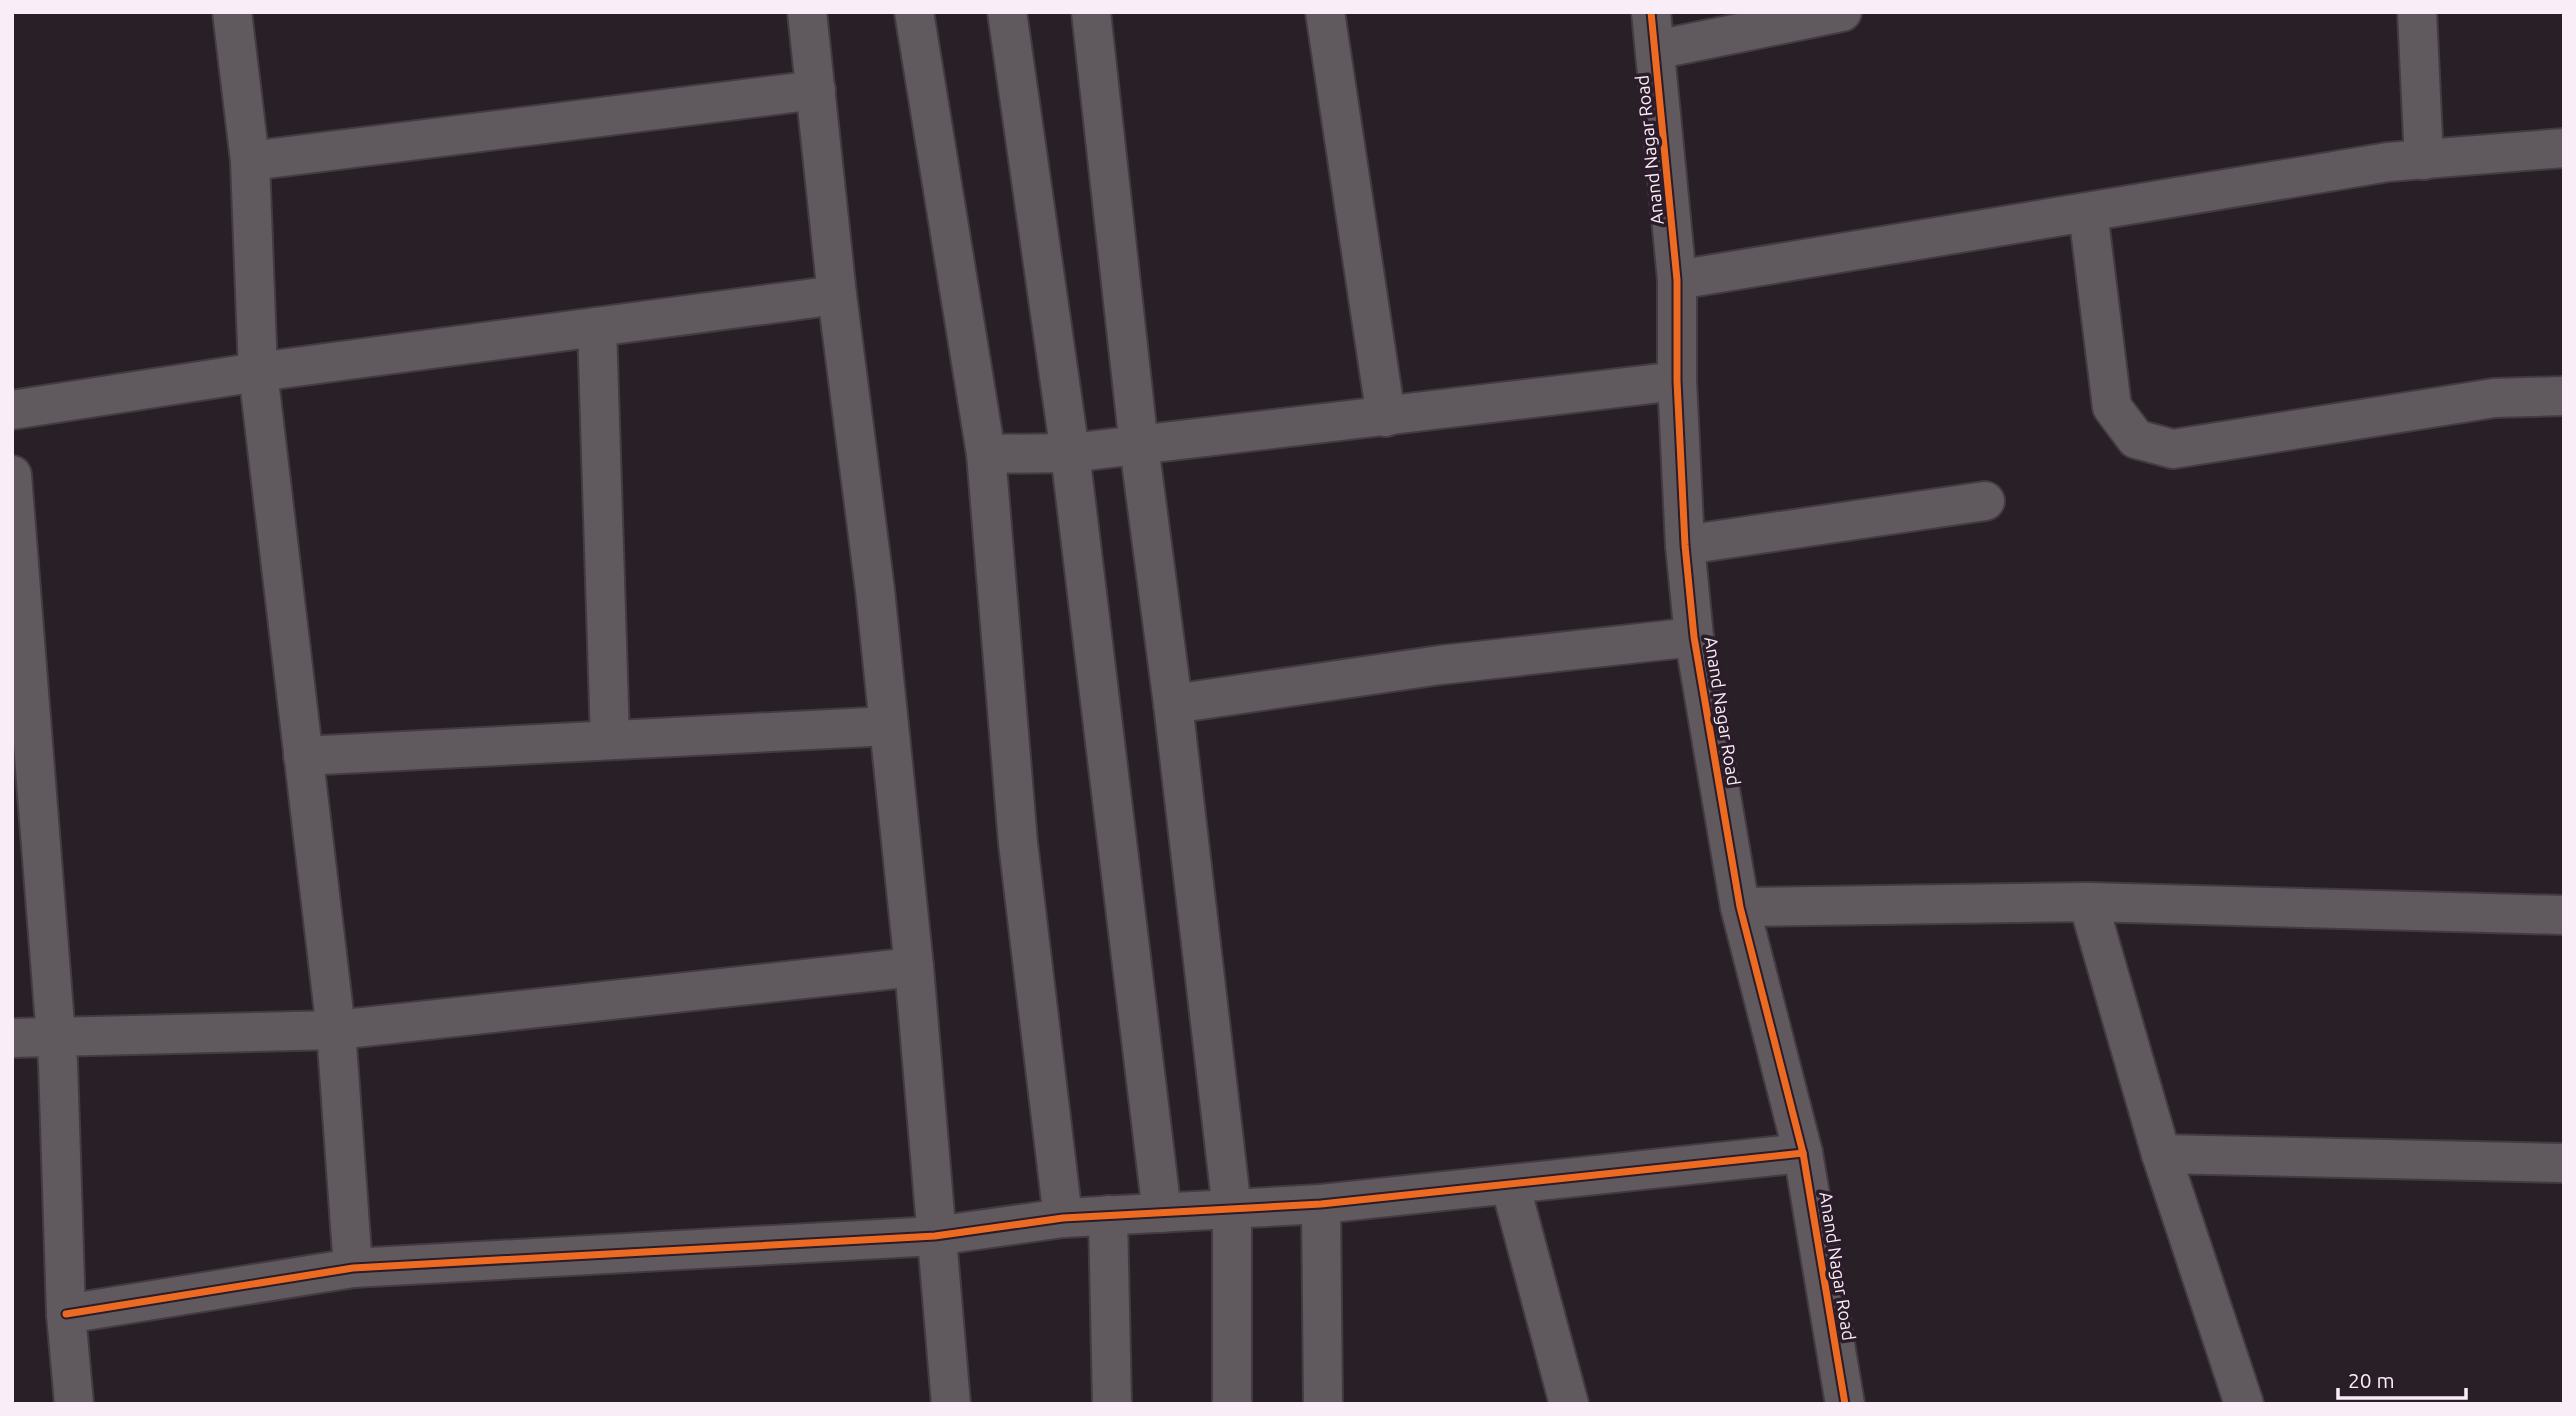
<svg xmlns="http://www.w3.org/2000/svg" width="2576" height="1416" viewBox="0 0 2576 1416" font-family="Ubuntu,sans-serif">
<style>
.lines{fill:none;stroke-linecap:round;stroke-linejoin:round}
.street-casing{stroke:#423b41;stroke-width:42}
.secondary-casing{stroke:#423b41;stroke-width:42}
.street{stroke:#605a5f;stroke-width:38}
.secondary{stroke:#605a5f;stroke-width:38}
.cycleway-casing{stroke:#2b1c29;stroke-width:11}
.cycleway{stroke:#ed6a23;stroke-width:7}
.labels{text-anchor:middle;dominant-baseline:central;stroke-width:7;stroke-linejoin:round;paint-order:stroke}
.street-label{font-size:18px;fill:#f9eef7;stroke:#2b1c29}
</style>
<rect width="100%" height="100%" fill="#282026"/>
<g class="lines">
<g class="street-casing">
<g id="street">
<polyline points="232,12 250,161 258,372 336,1030 353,1268"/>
<polyline points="807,12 837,295 875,590 914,967 951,1404"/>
<polyline points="914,12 986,454 1018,843 1063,1218"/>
<polyline points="1007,12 1070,453 1162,1213"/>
<polyline points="1091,12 1139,446 1173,704 1232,1210 1232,1404"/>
<polyline points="1325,12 1386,417"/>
<polyline points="2417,12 2424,160"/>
<polyline points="1655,50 1842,12"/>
<polyline points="250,161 816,90"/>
<polyline points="2088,212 2112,407 2136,439 2173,449 2494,398 2564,396"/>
<polyline points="1677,280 2388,162 2564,148"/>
<polyline points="597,327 610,739"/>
<polyline points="12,410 258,372 837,295"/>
<polyline points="986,454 1070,453 1677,381"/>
<polyline points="12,475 58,1063 66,1314 74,1404"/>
<polyline points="1685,545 1985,501"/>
<polyline points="1173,704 1440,665 1694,637"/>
<polyline points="303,756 889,726"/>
<polyline points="2088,902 2161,1154 2244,1404"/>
<polyline points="1740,907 2088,902 2564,915"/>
<polyline points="12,1038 336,1030 914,967"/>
<polyline points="2161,1154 2564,1163"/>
<polyline points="1510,1184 1569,1404"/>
<polyline points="1321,1204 1323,1404"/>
<polyline points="1108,1215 1112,1404"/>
<polyline points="66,1314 353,1268 935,1236 1063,1218 1321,1204 1803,1153"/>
</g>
</g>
<g class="secondary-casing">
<polyline id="secondary" points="1651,12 1677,280 1677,381 1685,545 1694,637 1740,907 1803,1153 1845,1404"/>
</g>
<use href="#street" class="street"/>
<use href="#secondary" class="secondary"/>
<g class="cycleway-casing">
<g id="cycleway">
<polyline points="1651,12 1677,280 1677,381 1685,545 1694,637 1740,907 1803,1153 1845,1404"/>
<polyline points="66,1314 353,1268 935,1236 1063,1218 1321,1204 1803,1153"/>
</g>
</g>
<use href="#cycleway" class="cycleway"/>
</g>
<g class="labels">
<g class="street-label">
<text transform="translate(1649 150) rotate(-96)">Anand Nagar Road</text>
<text transform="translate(1723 711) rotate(81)">Anand Nagar Road</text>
<text transform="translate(1838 1266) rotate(81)">Anand Nagar Road</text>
</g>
</g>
<rect width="2576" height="1416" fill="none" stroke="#f9eef7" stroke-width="28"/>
<path d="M2338 1388v10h128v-10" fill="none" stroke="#f9eef7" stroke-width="3.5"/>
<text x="2348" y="1388" font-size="21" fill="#f9eef7" stroke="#2b1c29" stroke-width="5" paint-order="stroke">20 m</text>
</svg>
